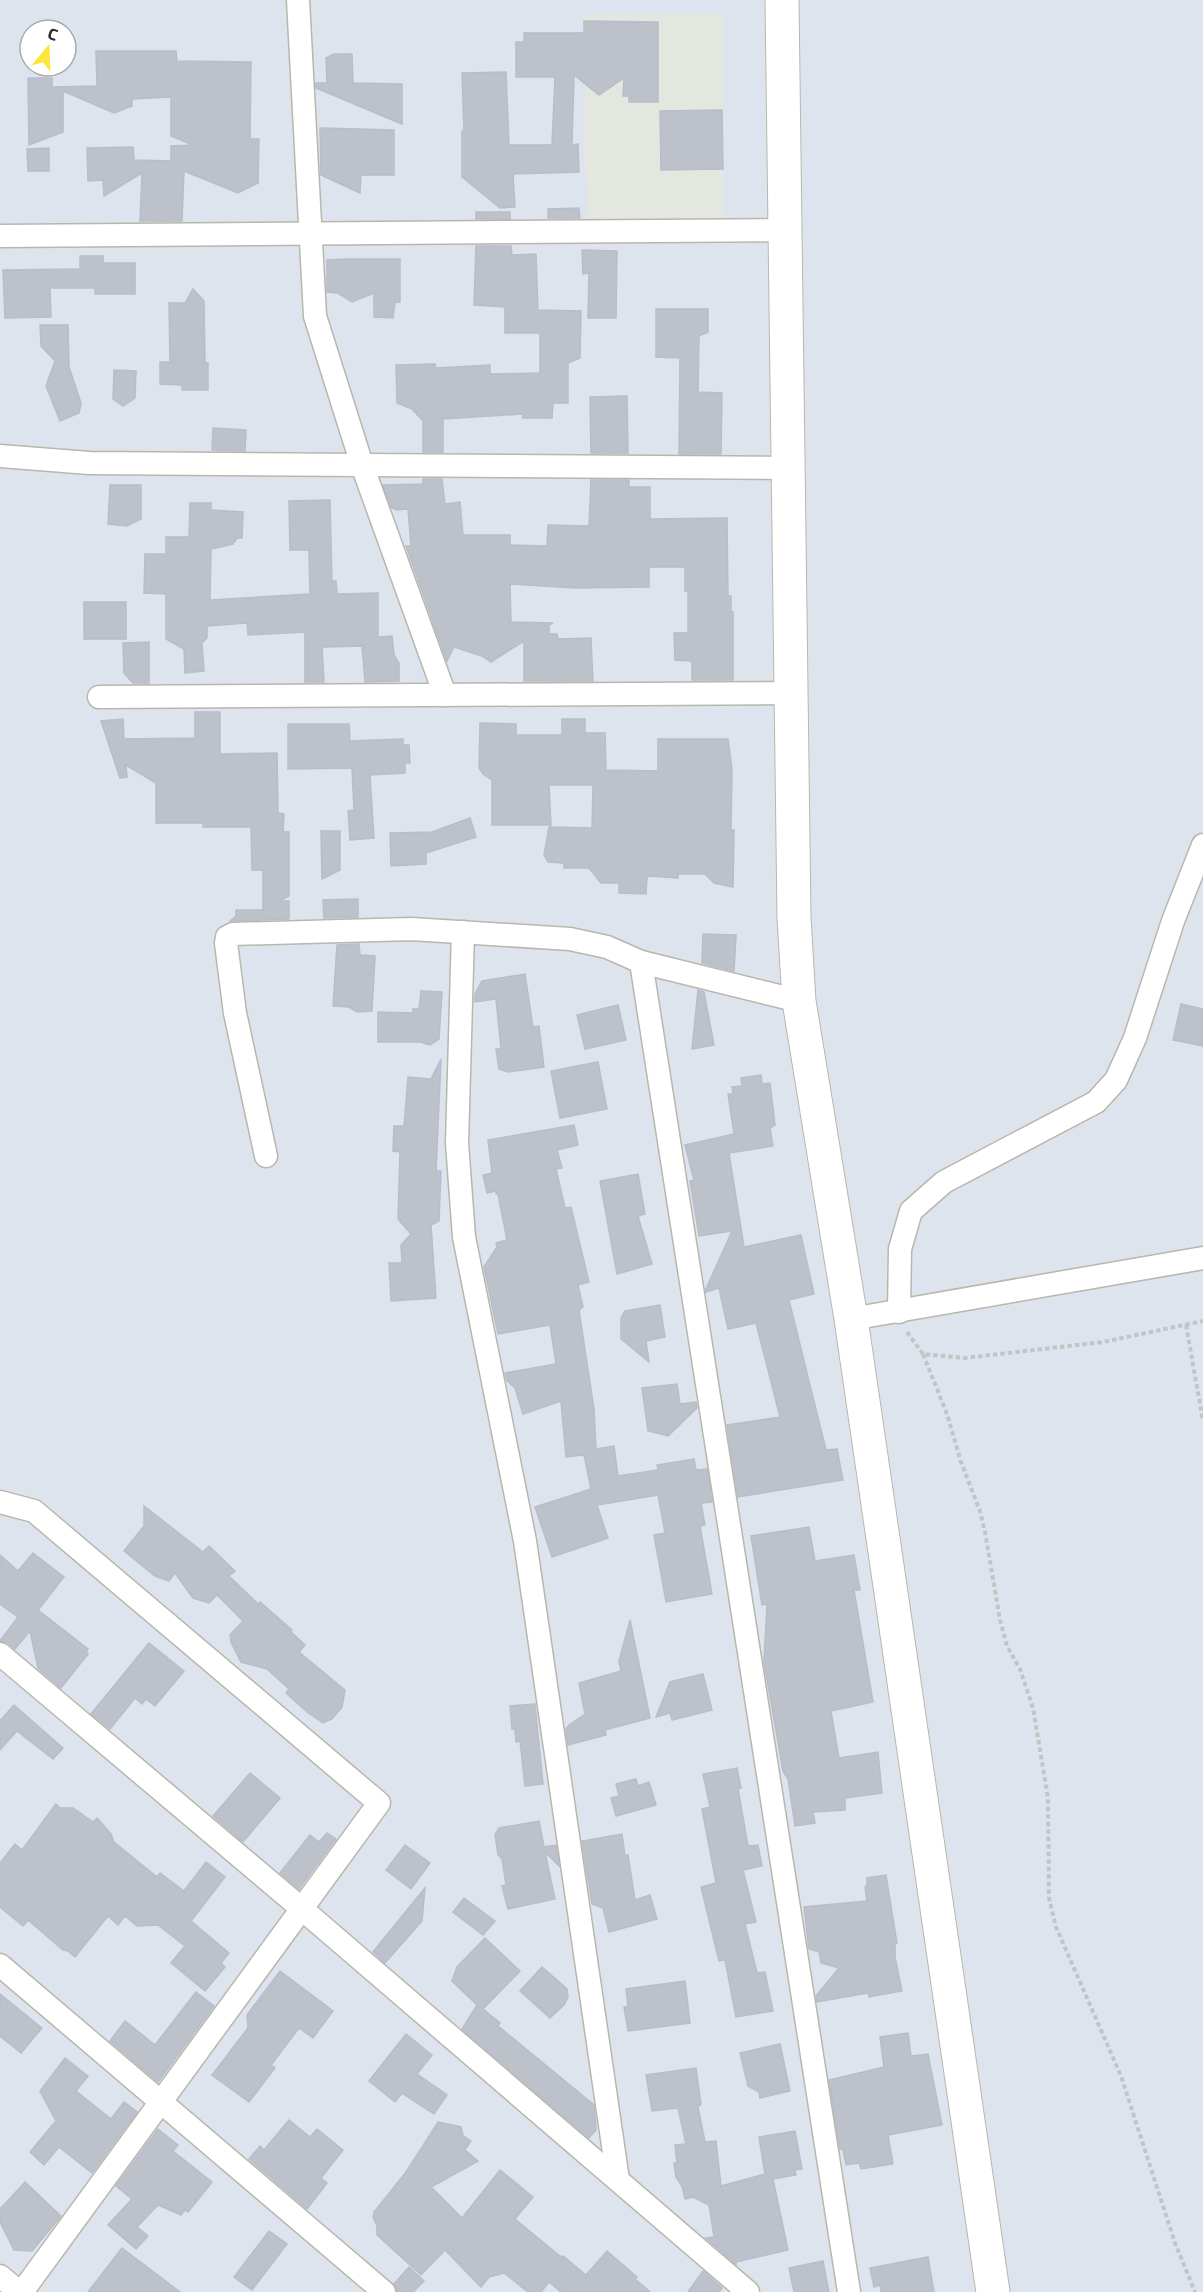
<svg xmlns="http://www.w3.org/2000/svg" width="1203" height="2292" viewBox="0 0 1203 2292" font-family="'Exo 2',sans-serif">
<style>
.industrial{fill:#e4e7df}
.building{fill:#bdc1ca;stroke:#b7bdca;stroke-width:1.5}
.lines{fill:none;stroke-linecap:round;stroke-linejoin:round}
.street-casing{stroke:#b9b7ab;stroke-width:25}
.secondary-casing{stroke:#b9b7ab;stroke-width:35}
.path{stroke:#c4c4c4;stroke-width:4;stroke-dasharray:4.5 3;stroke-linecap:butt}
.street{stroke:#fff;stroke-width:22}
.secondary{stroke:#fff;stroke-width:33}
</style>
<rect width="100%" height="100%" fill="#dee4ee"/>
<polygon class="industrial" points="583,14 723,14 723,219 587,220"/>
<g class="building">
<polygon points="584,21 658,22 658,102 629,102 629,96 623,96 624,78 599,95 574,75 572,145 578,144 579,172 513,174 515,207 500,208 462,177 462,131 464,131 462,73 506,72 509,145 552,145 555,77 516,77 516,42 524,42 524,33 584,33"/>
<polygon points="96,51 176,51 177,61 251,62 250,139 259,139 258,183 238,193 184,171 182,221 140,221 142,173 104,196 103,180 88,181 87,148 133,147 134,160 171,161 171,146 193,145 171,136 171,97 132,99 132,106 114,113 63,91 63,132 29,145 28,78 52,78 52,87 97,86"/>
<polygon points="334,54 352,54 353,83 402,84 402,124 316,88 316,83 327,83 326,58"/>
<polygon points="722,110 723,169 661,170 660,111"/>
<polygon points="320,128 394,130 394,175 361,175 360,193 321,175"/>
<polygon points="49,148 49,171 28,171 27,149"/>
<polygon points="579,208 580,218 548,218 548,209"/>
<rect x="476" y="212" width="34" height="7"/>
<polygon points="476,246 511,246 512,255 536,254 538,310 581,311 580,358 568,363 568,403 553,403 552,418 523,418 523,414 443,419 443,452 423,452 423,421 412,409 397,403 396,365 435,364 436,368 490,365 490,374 540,373 540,333 505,333 505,307 474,305"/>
<polygon points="582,250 617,251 616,318 588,318 589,273 583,274"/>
<polygon points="80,256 103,256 103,263 135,263 135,294 95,294 95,288 50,288 51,317 5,318 3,270 80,269"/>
<polygon points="348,259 400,259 400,302 395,302 393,318 374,317 374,293 352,302 338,293 327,292 327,260"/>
<polygon points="193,289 204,301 205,363 208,363 208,390 182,390 182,385 160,384 160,362 170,362 169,303 185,303"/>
<polygon points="656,309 708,309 708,332 699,336 698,392 722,393 721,454 679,454 680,358 656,357"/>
<polygon points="40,325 68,325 69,367 81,403 79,413 60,421 46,386 55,361 41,346"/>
<polygon points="114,370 136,371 135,398 123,406 113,399"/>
<polygon points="627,396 628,453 591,453 590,397"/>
<polygon points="213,428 246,430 245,451 212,450"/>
<polygon points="423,479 442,479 445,504 460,502 463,535 510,535 510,545 547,546 548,525 589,526 591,480 629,480 629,487 650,487 650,519 727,518 728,596 731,596 731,612 733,612 733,680 692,680 692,661 675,660 674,633 688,633 688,591 685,591 685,567 649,567 649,587 576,588 510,584 511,622 553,623 549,625 549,634 557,634 558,639 591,638 593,681 524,681 524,641 491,662 482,656 454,647 447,661 406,546 411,546 408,509 396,510 391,507 383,485 423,484"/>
<polygon points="110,485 141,485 141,519 127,526 108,524"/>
<polygon points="330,500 332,581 336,581 337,594 378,593 378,637 392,636 394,655 399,663 399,681 365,682 362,646 322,647 324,682 305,682 305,632 248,635 247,623 207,626 207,638 202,643 204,671 185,673 184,649 166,639 166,594 144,593 145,554 166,554 166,537 189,537 190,503 211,503 211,510 243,512 242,538 237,538 233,544 211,549 210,600 310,594 309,550 290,550 289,501"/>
<rect x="84" y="602" width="42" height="37"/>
<polygon points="149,642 149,683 133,683 124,673 123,643"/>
<polygon points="195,712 220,712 220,754 277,753 278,813 284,814 283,832 289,832 289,896 279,901 289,901 289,919 230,921 236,916 236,910 263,910 263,870 252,870 251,827 203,827 203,823 156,823 156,783 126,765 127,777 120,778 101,721 123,719 124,739 195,738"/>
<polygon points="562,719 585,719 585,733 605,733 606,770 658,771 658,739 728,739 732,769 731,830 734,830 733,887 714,883 705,874 678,874 678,878 647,876 646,894 619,893 619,883 601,883 589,868 564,868 564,863 548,862 544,855 549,827 592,828 593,785 549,785 551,825 492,825 492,780 483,774 479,768 480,723 516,724 516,735 562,735"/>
<polygon points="288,724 349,724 350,741 403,739 403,745 409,745 410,763 405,763 405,773 370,775 374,838 350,840 348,811 354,810 352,768 288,769"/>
<polygon points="470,818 476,837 426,853 426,864 391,866 390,833 432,832"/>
<polygon points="321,831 340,831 340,870 322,879"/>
<polygon points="358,899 358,917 324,918 323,900"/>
<polygon points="703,934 736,935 734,971 702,963"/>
<polygon points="359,944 360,955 375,956 372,1011 357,1012 349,1007 333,1006 337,945"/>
<polygon points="525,974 533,1027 539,1026 544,1067 508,1072 499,1069 496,1049 501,1049 496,999 475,1002 475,994 482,981"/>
<polygon points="698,990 704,992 714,1045 692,1049"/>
<polygon points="421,991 442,992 439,1039 430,1045 420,1042 378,1042 378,1012 413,1013 413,1009 419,1009"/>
<polygon points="1181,1004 1203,1009 1203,1046 1173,1040"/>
<polygon points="618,1005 626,1040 585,1049 577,1015"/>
<polygon points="441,1059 436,1171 441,1171 439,1221 431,1225 436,1298 391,1301 389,1263 402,1263 401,1245 411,1234 398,1219 400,1152 393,1151 394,1126 404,1126 408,1077 431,1079"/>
<polygon points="598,1062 607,1109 560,1118 551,1071"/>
<polygon points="761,1075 762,1084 770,1083 775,1125 770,1128 773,1146 729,1153 744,1247 801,1235 814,1294 789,1300 826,1450 837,1449 843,1480 738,1497 727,1425 780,1417 756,1323 728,1329 719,1288 706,1292 706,1289 732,1231 699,1236 690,1181 694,1180 685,1145 734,1134 728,1094 733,1094 732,1087 742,1086 741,1078"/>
<polygon points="574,1125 578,1145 557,1150 562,1168 556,1169 565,1208 571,1207 589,1282 578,1285 583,1307 579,1310 594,1409 596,1449 614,1446 618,1476 658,1470 657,1465 694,1459 696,1470 707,1469 712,1502 701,1503 705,1525 700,1526 712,1594 666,1602 654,1535 665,1533 658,1495 597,1505 608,1538 552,1557 535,1507 591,1489 584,1455 566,1457 561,1401 523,1414 515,1388 507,1381 505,1373 556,1364 550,1325 498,1334 484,1267 497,1247 496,1243 507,1240 498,1194 496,1194 496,1191 487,1193 483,1175 492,1173 488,1140"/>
<polygon points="638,1174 645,1214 638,1216 652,1264 617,1274 600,1181"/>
<polygon points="660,1305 665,1337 646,1341 649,1362 621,1339 621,1318 625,1311"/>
<polygon points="677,1384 680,1404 696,1402 697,1408 668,1436 648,1431 642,1388"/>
<polygon points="144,1506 203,1552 209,1546 235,1571 229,1576 258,1604 260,1602 292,1630 291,1632 305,1645 299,1652 345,1690 342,1707 332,1719 323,1723 307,1712 286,1693 289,1689 267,1669 241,1662 231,1642 230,1635 243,1621 217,1595 209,1603 193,1598 175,1573 169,1581 155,1576 124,1551 144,1526"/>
<polygon points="809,1527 815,1561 854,1555 860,1590 854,1590 873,1702 831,1711 839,1758 878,1752 882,1793 845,1798 845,1810 813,1812 815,1823 795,1826 788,1779 783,1771 764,1662 767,1604 762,1605 751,1536"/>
<polygon points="33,1553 64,1577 38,1610 88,1649 86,1652 88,1654 61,1688 38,1668 30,1631 15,1649 8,1643 0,1641 18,1617 0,1604 0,1555 18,1571"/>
<polygon points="630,1620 650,1718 605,1730 606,1735 568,1745 566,1729 569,1725 585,1714 579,1683 621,1671 619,1661"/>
<polygon points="149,1643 184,1671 155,1706 146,1699 142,1704 135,1698 110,1729 91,1714"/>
<polygon points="703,1674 712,1710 672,1720 670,1713 656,1717 670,1682"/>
<polygon points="535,1704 543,1784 525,1786 520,1741 516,1742 515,1729 512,1729 510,1706"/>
<polygon points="14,1705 63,1748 53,1759 17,1731 0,1750 0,1721"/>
<polygon points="737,1768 741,1788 738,1789 748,1846 758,1845 762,1866 743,1870 756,1922 745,1924 757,1973 765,1972 773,2011 736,2017 725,1960 719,1961 701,1887 716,1883 702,1809 710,1807 703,1774"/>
<polygon points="250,1773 280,1798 243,1842 213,1816"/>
<polygon points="636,1779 638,1786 649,1782 656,1805 616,1816 611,1798 619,1796 616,1784"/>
<polygon points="56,1804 60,1808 73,1808 93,1822 97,1818 111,1834 114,1842 157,1877 160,1873 184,1891 206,1862 225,1877 191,1921 229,1953 221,1963 225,1967 205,1991 171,1963 185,1946 158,1925 137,1926 125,1916 118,1925 108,1916 75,1957 68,1951 63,1950 28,1920 23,1926 0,1907 0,1863 15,1844 22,1850"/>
<polygon points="539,1821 544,1847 556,1845 559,1866 545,1852 555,1899 508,1909 502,1886 506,1885 502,1859 498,1855 495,1835 499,1828"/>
<polygon points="327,1833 336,1839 299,1889 280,1873 310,1835 319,1842"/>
<polygon points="622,1834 625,1856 628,1855 635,1900 650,1895 657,1919 609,1932 603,1908 592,1904 582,1841"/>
<polygon points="405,1845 430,1863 411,1889 386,1870"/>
<polygon points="886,1875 897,1943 895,1944 895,1957 902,1991 869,1997 868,1993 817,2002 816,1996 839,1968 821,1963 819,1952 809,1949 804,1907 867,1901 865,1887 867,1885 867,1878"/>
<polygon points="425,1888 422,1921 385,1963 373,1952"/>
<polygon points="464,1898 495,1921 483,1935 453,1912"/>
<polygon points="485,1938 520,1971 483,2009 500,2023 498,2026 594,2105 596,2130 589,2138 462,2029 477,2005 452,1981 457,1967"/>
<polygon points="542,1967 567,1989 568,1997 564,2005 550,2018 520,1991"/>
<polygon points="280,1971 333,2011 313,2038 299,2028 271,2065 275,2068 249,2102 212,2075 248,2028 247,2015"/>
<polygon points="685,1981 690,2023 628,2031 624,2007 628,2006 626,1989"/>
<polygon points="196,1992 214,2006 158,2082 110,2041 125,2021 155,2045"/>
<polygon points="0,1994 42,2028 21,2053 0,2036"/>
<polygon points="908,2033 911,2056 928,2054 942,2125 888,2135 893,2164 861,2169 859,2163 846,2165 843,2149 840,2149 829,2080 884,2067 880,2037"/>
<polygon points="406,2034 432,2055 417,2074 447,2095 434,2114 402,2093 395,2102 369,2081"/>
<polygon points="780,2044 790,2091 760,2098 759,2092 748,2086 740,2053"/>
<polygon points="65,2058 88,2076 76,2091 111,2119 124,2102 137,2112 92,2173 59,2147 44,2165 30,2152 56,2121 40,2091"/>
<polygon points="696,2068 701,2104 698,2107 705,2142 716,2141 721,2186 765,2174 759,2137 795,2131 802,2169 795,2170 796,2175 773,2179 788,2250 736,2262 736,2264 706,2238 714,2237 709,2205 693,2197 685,2199 682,2186 676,2177 674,2163 677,2163 675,2145 686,2144 678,2108 652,2111 646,2075"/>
<polygon points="289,2120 310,2137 317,2129 343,2150 321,2178 327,2183 307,2209 249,2159 260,2146 264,2150"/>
<polygon points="438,2122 461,2127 463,2136 471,2141 465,2150 478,2161 431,2187 462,2218 500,2170 533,2197 515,2219 561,2257 563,2256 586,2275 607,2251 637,2277 635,2279 650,2292 561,2292 549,2282 541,2292 528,2292 504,2273 489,2277 481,2287 445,2250 421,2275 377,2235 377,2226 373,2217 374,2212 406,2172"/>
<polygon points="158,2129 178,2145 173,2151 178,2155 212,2182 188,2212 185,2210 181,2215 158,2205 137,2227 148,2236 136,2249 108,2225 132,2199 116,2186"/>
<polygon points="25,2182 61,2216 32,2251 14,2250 0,2222 0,2209"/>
<polygon points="269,2231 287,2244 252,2290 234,2277"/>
<polygon points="122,2248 180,2292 88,2292"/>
<polygon points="928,2257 934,2292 881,2292 880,2285 874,2287 870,2268"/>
<polygon points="823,2261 829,2292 794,2292 789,2268"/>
<polygon points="409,2267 424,2281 413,2292 397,2292 394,2284"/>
<polygon points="703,2271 722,2288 719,2292 688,2292"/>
</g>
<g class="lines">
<g class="street-casing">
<g id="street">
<polyline points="298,0 315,316 362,465 445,695"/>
<polyline points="0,236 785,230"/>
<polyline points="0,456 89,463 788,468"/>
<polyline points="99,697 791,693"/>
<polyline points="463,932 457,1143 464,1237 525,1541 618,2180"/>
<polyline points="641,962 849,2292"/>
<polyline points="266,1156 235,1013 226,943 227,937 233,934 411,929 570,939 607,947 641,962 799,1001"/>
<polyline points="899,1312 900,1249 911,1211 944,1182 1096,1102 1116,1080 1135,1038 1173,921 1203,845"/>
<polyline points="851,1319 1203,1258"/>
<polyline points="0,1502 34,1511 379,1803 22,2292"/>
<polyline points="0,1654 302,1909 748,2292"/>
<polyline points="0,1965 384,2292"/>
<polyline points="0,2276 19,2292"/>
</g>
</g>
<g class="secondary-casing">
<polyline id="secondary" points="782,0 794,918 799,1001 851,1319 993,2292"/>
</g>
<g class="path">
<polyline points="1186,1325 1203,1421"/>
<polyline points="907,1332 923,1354 965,1358 1103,1342 1203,1321"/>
<polyline points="923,1354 947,1414 961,1462 980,1511 985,1532 1000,1620 1007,1646 1020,1669 1033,1708 1048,1798 1049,1898 1056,1927 1121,2076 1175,2243 1195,2292"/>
</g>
<use href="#street" class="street"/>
<use href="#secondary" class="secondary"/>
</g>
<g transform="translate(48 48) rotate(19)"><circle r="28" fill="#ffffff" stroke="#ababab" stroke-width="1.5"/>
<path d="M0-4.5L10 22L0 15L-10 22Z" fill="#ffe43a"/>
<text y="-9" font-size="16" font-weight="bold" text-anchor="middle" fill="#2c2c2c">С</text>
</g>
</svg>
